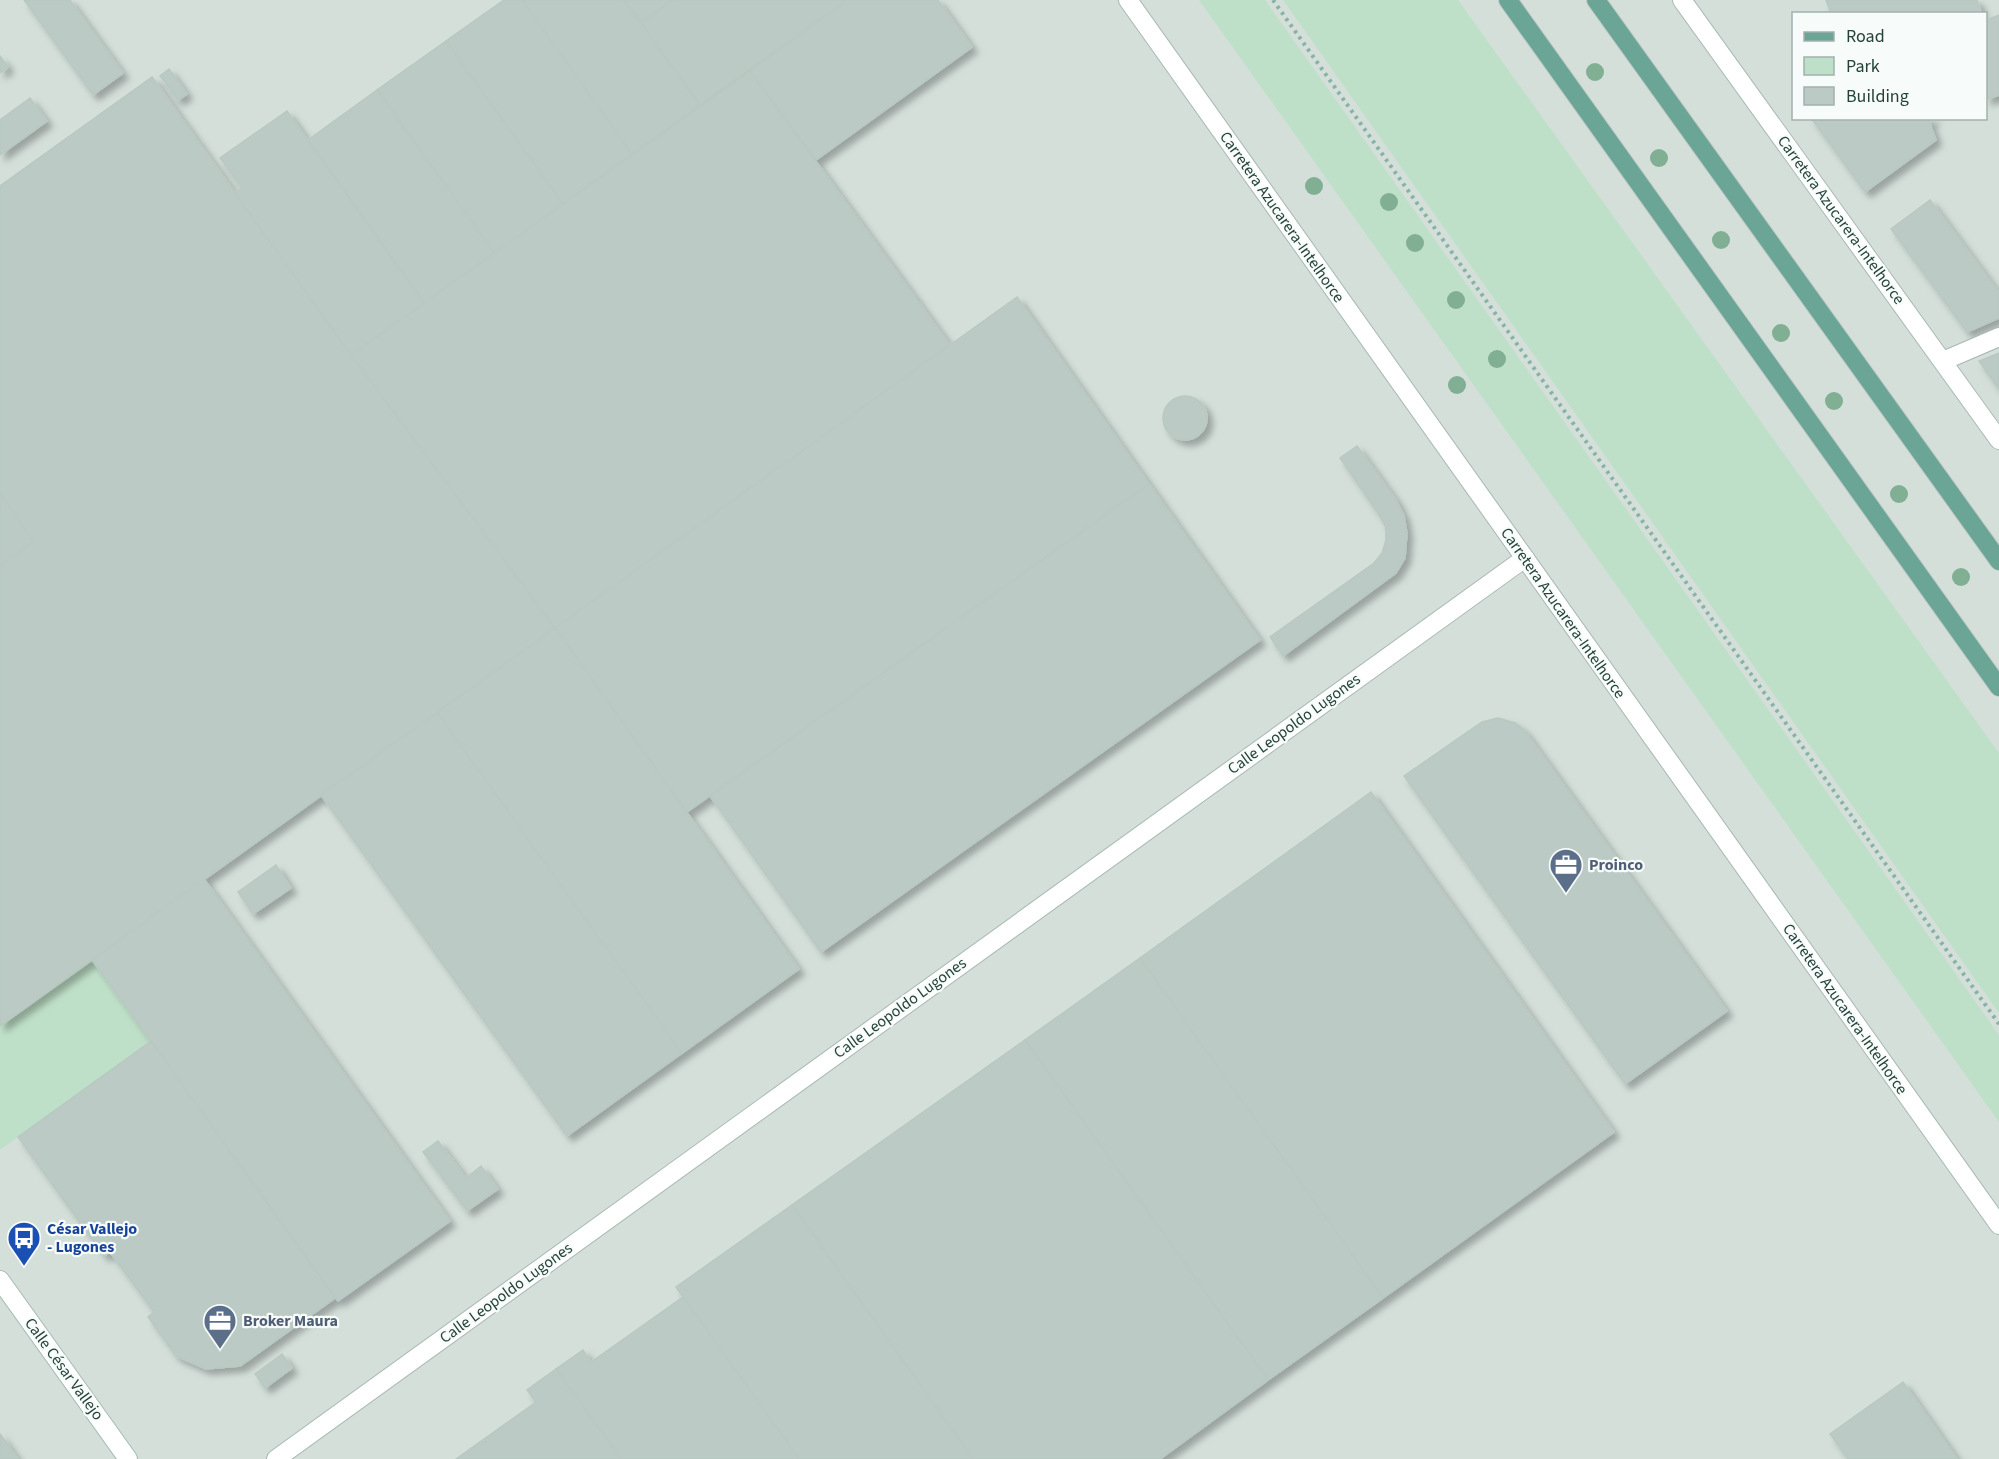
<svg xmlns="http://www.w3.org/2000/svg" width="1999" height="1459" viewBox="0 0 1999 1459" font-family="'Source Sans 3',sans-serif">
<style>
.built{fill:#d4dfda;fill-rule:evenodd}
.green{fill:#bfe0c8}
.building{fill:#bbcac4;stroke:#b8c9c2;stroke-width:1.5;filter:url(#shadow)}
.lines{fill:none;stroke-linecap:round;stroke-linejoin:round}
.lane-casing{stroke:#a8b8b2;stroke-width:20}
.street-casing{stroke:#a8b8b2;stroke-width:20}
.secondary-casing{stroke:#a4bbb3;stroke-width:20}
.primary-casing{stroke:#c2cac8;stroke-width:20}
.path{stroke:#86b3a5;stroke-width:4;stroke-dasharray:3 4.5;stroke-linecap:butt}
.lane{stroke:#fff;stroke-width:18}
.street{stroke:#fff;stroke-width:18}
.secondary{stroke:#fff;stroke-width:18}
.primary{stroke:#6aa596;stroke-width:18}
.tree{fill:#80af93}
.labels{text-anchor:middle;dominant-baseline:central;stroke-width:4.5;stroke-linejoin:round;paint-order:stroke}
.street-label{font-size:16px;fill:#24423a;stroke:#f7fbf9}
.service-label{font-size:16px;font-weight:bold;fill:#4e5e75;stroke:#f7fbf9;text-anchor:start}
.transit-label{font-size:16px;font-weight:bold;fill:#164399;stroke:#f7fbf9;text-anchor:start}
</style>
<defs>
<filter id="shadow"><feDropShadow dx="5.5" dy="5.5" stdDeviation="3" flood-color="#0004"/></filter>
</defs>
<rect width="100%" height="100%" fill="#e6efeb"/>
<path class="built" d="M0,0H1999V1459H0ZM1794,14H1986V118H1794Z"/>
<g class="green">
<polygon points="1199,0 1265,0 1999,1035 1999,1122"/>
<polygon points="1283,0 1458,0 1999,753 1999,1013"/>
<polygon points="92,960 151,1041 0,1150 0,1026"/>
</g>
<g class="building">
<polygon points="24,0 70,0 123,73 93,95"/>
<polygon points="504,0 522,0 632,154 563,204 446,41"/>
<polygon points="522,0 624,0 700,105 632,154"/>
<polygon points="624,0 673,0 641,23"/>
<polygon points="673,0 847,0 700,105 641,23"/>
<polygon points="847,0 938,0 972,47 816,160 750,71"/>
<polygon points="1826,0 1977,0 1982,14 1831,14"/>
<polygon points="1999,15 1999,95 1986,100 1986,20"/>
<polygon points="446,41 563,204 494,253 377,90"/>
<polygon points="0,56 8,67 0,73"/>
<polygon points="169,69 187,94 178,100 160,76"/>
<polygon points="750,71 950,345 555,628 351,355"/>
<polygon points="152,77 351,355 555,628 0,1026 0,565 33,542 0,494 0,186"/>
<polygon points="377,90 494,253 424,303 308,140"/>
<polygon points="30,98 47,121 0,155 0,120"/>
<polygon points="287,111 424,303 351,355 235,193 242,188 220,158"/>
<polygon points="1811,118 1935,118 1929,121 1936,140 1865,192"/>
<polygon points="1930,200 1999,293 1999,318 1967,332 1891,229"/>
<polygon points="1017,297 1149,484 687,812 555,628"/>
<polygon points="1999,353 1999,389 1979,361"/>
<circle cx="1185" cy="418" r="22"/>
<polygon points="1357,446 1396,500 1404,516 1407,533 1405,558 1396,573 1283,656 1270,637 1374,563 1382,553 1386,540 1386,528 1380,516 1340,458"/>
<polygon points="1149,484 1260,640 821,952 710,796"/>
<polygon points="0,494 33,542 0,565"/>
<polygon points="555,628 799,969 681,1054 437,713"/>
<polygon points="437,713 682,1053 567,1136 321,795"/>
<polygon points="1498,718 1515,723 1524,730 1727,1011 1625,1084 1404,776 1482,722"/>
<polygon points="1371,792 1614,1132 1383,1298 1140,958"/>
<polygon points="276,865 291,888 253,914 238,892"/>
<polygon points="204,879 450,1221 338,1301 92,960"/>
<polygon points="1140,958 1383,1298 1268,1380 1025,1040"/>
<polygon points="1025,1040 1268,1380 1160,1459 973,1459 792,1205"/>
<polygon points="151,1041 335,1298 240,1366 206,1369 176,1356 148,1317 154,1312 110,1252 104,1256 18,1137"/>
<polygon points="438,1141 466,1178 481,1166 498,1189 467,1211 423,1152"/>
<polygon points="792,1205 822,1247 973,1459 799,1459 683,1297 676,1287"/>
<polygon points="683,1297 697,1316 799,1459 621,1459 556,1369 583,1350 591,1362"/>
<polygon points="282,1354 292,1368 265,1388 255,1374"/>
<polygon points="556,1369 621,1459 456,1459 536,1402 527,1390"/>
<polygon points="1903,1382 1957,1459 1848,1459 1830,1434"/>
<polygon points="0,1434 18,1459 0,1459"/>
</g>
<g class="lines">
<g class="lane-casing">
<polyline id="lane" points="1943,361 1999,337"/>
</g>
<g class="street-casing">
<g id="street">
<polyline points="1128,0 1999,1225"/>
<polyline points="1682,0 1999,440"/>
<polyline points="276,1459 1525,558"/>
</g>
</g>
<g class="secondary-casing">
<polyline id="secondary" points="0,1280 128,1459"/>
</g>
<g class="primary-casing">
<g id="primary">
<polyline points="1508,0 1999,687"/>
<polyline points="1596,0 1999,561"/>
</g>
</g>
<polyline class="path" points="1273,0 1999,1024"/>
<use href="#lane" class="lane"/>
<use href="#street" class="street"/>
<use href="#secondary" class="secondary"/>
<use href="#primary" class="primary"/>
</g>
<g class="tree">
<circle cx="1595" cy="72" r="9"/>
<circle cx="1659" cy="158" r="9"/>
<circle cx="1314" cy="186" r="9"/>
<circle cx="1389" cy="202" r="9"/>
<circle cx="1721" cy="240" r="9"/>
<circle cx="1415" cy="243" r="9"/>
<circle cx="1456" cy="300" r="9"/>
<circle cx="1781" cy="333" r="9"/>
<circle cx="1497" cy="359" r="9"/>
<circle cx="1457" cy="385" r="9"/>
<circle cx="1834" cy="401" r="9"/>
<circle cx="1899" cy="494" r="9"/>
<circle cx="1961" cy="577" r="9"/>
</g>
<defs>
<g id="office-pin" transform="scale(1.725)"><path d="M0 17L-7.5 6A9.5 9.5 0 1 1 7.5 6Z" fill="#5c6f8a" stroke="#f7fbf9"/><path d="M-6-3h4V-5.5h4V-3h4V5H-6ZM-1-4.5V-3h2v-1.5ZM-6 0V1H6V0Z" fill="#fff"/></g>
<g id="bus-pin" transform="scale(1.725)"><path d="M0 17L-7.5 6A9.5 9.5 0 1 1 7.5 6Z" fill="#1a4fb4" stroke="#f7fbf9"/><path d="M-5-6H5V4H4V6H2V4H-2V6H-4V4H-5ZM-3.5-4V0h7V-4ZM-3.5 1.2v1.5H-2V1.2ZM2 1.2v1.5H3.5V1.2Z" fill="#fff"/></g>
</defs>
<g fill-rule="evenodd">
<use href="#office-pin" x="1566" y="865"/>
<use href="#bus-pin" x="24" y="1238"/>
<use href="#office-pin" x="220" y="1321"/>
</g>
<g class="labels">
<g class="street-label">
<text transform="translate(1282 217) rotate(55)">Carretera Azucarera-Intelhorce</text>
<text transform="translate(1841 220) rotate(54)">Carretera Azucarera-Intelhorce</text>
<text transform="translate(1563 613) rotate(55)">Carretera Azucarera-Intelhorce</text>
<text transform="translate(1294 724) rotate(-36)">Calle Leopoldo Lugones</text>
<text transform="translate(900 1008) rotate(-36)">Calle Leopoldo Lugones</text>
<text transform="translate(1845 1009) rotate(55)">Carretera Azucarera-Intelhorce</text>
<text transform="translate(506 1293) rotate(-36)">Calle Leopoldo Lugones</text>
<text transform="translate(64 1369) rotate(54)">Calle César Vallejo</text>
</g>
<g class="service-label">
<text x="1589" y="865">Proinco</text>
<text x="243" y="1321">Broker Maura</text>
</g>
<g class="transit-label">
<text x="47" y="1229">César Vallejo<tspan x="47" dy="18">- Lugones</tspan></text>
</g>
</g>
<rect x="1792" y="12" width="195" height="108" fill="#f7fbf9" stroke="#a3b1ad" stroke-width="1.5"/>
<rect x="1804" y="32" width="30" height="9" fill="#6aa596" stroke="#a3b1ad" stroke-width="1.5"/>
<text x="1846" y="42" font-size="18" fill="#24423a">Road</text>
<rect x="1804" y="57" width="30" height="18" fill="#bfe0c8" stroke="#a3b1ad" stroke-width="1.5"/>
<text x="1846" y="72" font-size="18" fill="#24423a">Park</text>
<rect x="1804" y="87" width="30" height="18" fill="#bbcac4" stroke="#a3b1ad" stroke-width="1.5"/>
<text x="1846" y="102" font-size="18" fill="#24423a">Building</text>
</svg>
